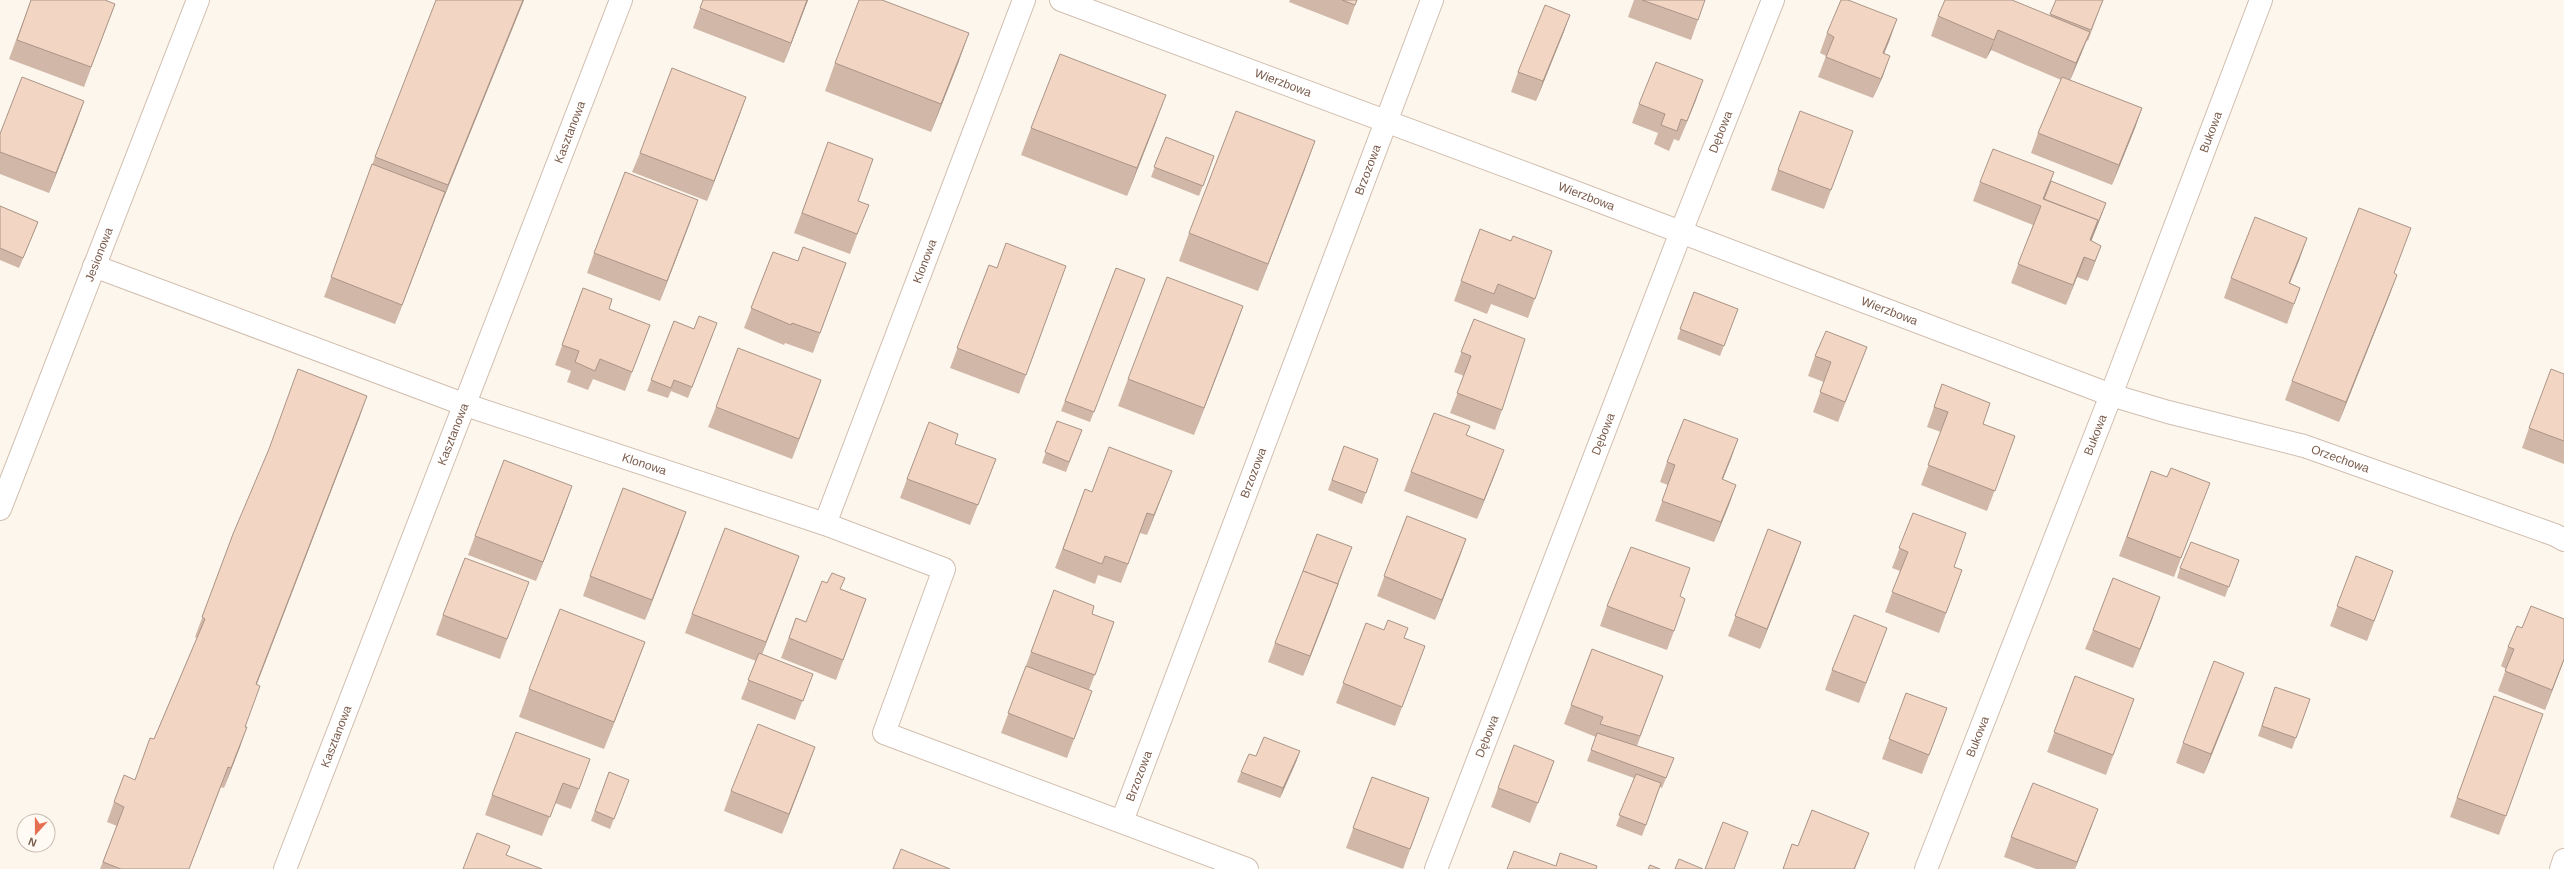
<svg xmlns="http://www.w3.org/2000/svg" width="2564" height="869" viewBox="0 0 2564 869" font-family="Helvetica,sans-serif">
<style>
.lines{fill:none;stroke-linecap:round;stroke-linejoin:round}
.minor-casing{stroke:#d1beb0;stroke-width:24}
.minor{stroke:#fff;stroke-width:22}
.wall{fill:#d1b7a8}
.shaded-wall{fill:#aa9588}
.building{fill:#f3d5c3;stroke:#aa9588}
.labels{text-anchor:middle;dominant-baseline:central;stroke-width:3.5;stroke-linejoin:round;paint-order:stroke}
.street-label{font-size:12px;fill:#7a5c4d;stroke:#fffaf3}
</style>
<rect width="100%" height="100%" fill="#fdf6ec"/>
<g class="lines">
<g class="minor-casing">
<g id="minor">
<path id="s1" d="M1061,0L1538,178L2111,395L2168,412L2304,446L2555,535L2564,540"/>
<path id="s2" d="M94,266L463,404L825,524L944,569L884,733L1247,869"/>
<path id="s3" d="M0,509L198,0"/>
<path id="s4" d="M825,524L1024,0"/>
<path id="s5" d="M1122,821L1432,0"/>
<path id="s6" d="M285,869L621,0"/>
<path id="s7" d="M1436,869L1681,232L1773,0"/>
<path id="s8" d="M1926,869L2111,395L2261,0"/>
<polyline points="2561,869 2564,860"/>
</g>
</g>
<use href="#minor" class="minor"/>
</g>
<g class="wall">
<polygon points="31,0 115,4 84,87 9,59"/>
<polygon points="524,0 438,212 395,324 324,297 375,157"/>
<polygon points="703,0 808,0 784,63 693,28"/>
<polygon points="1290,0 1357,0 1348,25 1289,2"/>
<polygon points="1634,0 1705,0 1691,40 1628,17"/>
<polygon points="2056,0 2103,0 2088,41 2087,40 2070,80 2142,108 2135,128 2112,185 2031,153 2038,133 2061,80 1991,50 1986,59 1931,36 1938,16 2050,16"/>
<polygon points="1570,15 1563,34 1536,101 1511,92 1518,72"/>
<polygon points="1827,33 1890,39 1884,54 1883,76 1873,98 1818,77 1826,56 1820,53"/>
<polygon points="959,61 931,132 825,91 835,63"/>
<polygon points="746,97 707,201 632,172 640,153"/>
<polygon points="1696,100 1679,141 1674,139 1669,151 1654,144 1658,133 1632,123 1639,104"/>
<polygon points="77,121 49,193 0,174 0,134"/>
<polygon points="1156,122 1127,196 1021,155 1031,128"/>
<polygon points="1853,131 1824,209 1771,190 1778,170"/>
<polygon points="1166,137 1214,156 1199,196 1151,177"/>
<polygon points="828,142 858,201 861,225 850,254 794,233"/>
<polygon points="1305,169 1258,291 1179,261 1189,233"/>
<polygon points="2054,172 2051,181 2106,203 2091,241 2101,246 2094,265 2088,281 2077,277 2066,305 2011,283 2033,225 1973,201 1980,182"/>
<polygon points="0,206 38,222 34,232 19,268 0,260"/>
<polygon points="691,220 660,301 587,273 594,253"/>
<polygon points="1480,229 1511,241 1552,251 1528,318 1491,304 1487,314 1454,301"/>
<polygon points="773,252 798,261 846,263 813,353 785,343 784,345 744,328"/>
<polygon points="2300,258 2290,283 2300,288 2287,324 2224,298 2231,278"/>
<polygon points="989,265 997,268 1066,266 1019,394 950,368"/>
<polygon points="1116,268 1145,279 1090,422 1061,411"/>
<polygon points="2394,274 2390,294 2339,422 2285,400 2292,381"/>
<polygon points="583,288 609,309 650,325 625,391 593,379 588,390 567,382 571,371 555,365"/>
<polygon points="1694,292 1738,309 1720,356 1677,339"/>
<polygon points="1243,306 1194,435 1118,406 1128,379"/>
<polygon points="1474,319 1502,410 1495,430 1450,413 1464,376 1454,372"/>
<polygon points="674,321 694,329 713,334 688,398 671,391 668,398 647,391"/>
<polygon points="1867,347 1838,422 1813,412 1824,382 1808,376 1815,356"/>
<polygon points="2564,374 2564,464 2522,448 2529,428"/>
<polygon points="821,380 792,459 708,427 716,407"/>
<polygon points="1942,384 1983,424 2015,436 1987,511 1921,485 1941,432 1927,427"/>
<polygon points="360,416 257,684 240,747 224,788 221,787 189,869 100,869 117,826 107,822 114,802 135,780 154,739 197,638 195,637 233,534"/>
<polygon points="1057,421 1082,430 1066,472 1042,463"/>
<polygon points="1466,435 1497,469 1477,519 1404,491 1411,472"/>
<polygon points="1738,439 1722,480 1736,485 1714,542 1655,521 1668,485 1660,482 1667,462"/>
<polygon points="955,444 996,459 970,525 900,498 907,479"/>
<polygon points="1344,446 1378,459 1362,504 1328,490"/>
<polygon points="2151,471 2167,477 2202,502 2174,577 2119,556"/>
<polygon points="1085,489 1092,492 1164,491 1147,535 1140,533 1121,583 1098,575 1095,584 1055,568"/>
<polygon points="565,506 536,581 468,555 475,536"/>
<polygon points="1913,513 1954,567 1962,570 1939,633 1885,612 1900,571 1892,568"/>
<polygon points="1407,516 1466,539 1435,620 1377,596"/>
<polygon points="1768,529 1801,542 1760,649 1728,636"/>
<polygon points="679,532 645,620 583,596 590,576"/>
<polygon points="799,556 762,654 813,674 795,720 741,699 756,661 685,633 692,614"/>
<polygon points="2356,556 2393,571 2367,641 2330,626"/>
<polygon points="2239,560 2225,597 2177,578 2180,568"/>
<polygon points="841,589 866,599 836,680 781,658 796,618 806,622"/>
<polygon points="1054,590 1092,614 1114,622 1089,690 1092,691 1067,758 1001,733"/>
<polygon points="1680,596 1674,631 1667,650 1600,626 1607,606"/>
<polygon points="521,602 500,659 436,635 443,615"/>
<polygon points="1331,604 1303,676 1268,662 1275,643"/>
<polygon points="2153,617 2133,668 2085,649 2093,630"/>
<polygon points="1366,623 1425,646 1395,726 1336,703"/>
<polygon points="1887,628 1859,703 1825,690 1832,670"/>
<polygon points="645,642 604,749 519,717 529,689"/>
<polygon points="2508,647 2564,660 2545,710 2498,691 2506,669 2501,666"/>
<polygon points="1592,649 1663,676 1637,746 1674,758 1662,788 1660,787 1642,836 1616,826 1634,778 1587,761 1596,737 1564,724"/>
<polygon points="2075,676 2134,699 2106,775 2047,752"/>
<polygon points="2275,687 2310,699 2292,749 2258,736"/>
<polygon points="2237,692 2204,774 2176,763 2183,743"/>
<polygon points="1906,693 1947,708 1922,774 1882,759"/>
<polygon points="2494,696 2543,714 2499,835 2450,817"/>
<polygon points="815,747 782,834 724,811 731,791"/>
<polygon points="1300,751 1296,762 1280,798 1237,782 1241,772 1256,756"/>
<polygon points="1554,761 1530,823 1491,807 1498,788"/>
<polygon points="609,772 629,780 610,829 591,821"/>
<polygon points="1372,777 1429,798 1403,869 1346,848"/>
<polygon points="583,779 571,809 555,803 542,836 485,815 492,795"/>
<polygon points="2098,809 2075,869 2036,869 2004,857 2011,837"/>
<polygon points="1869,833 1855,869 1783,869 1792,844 1798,846"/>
</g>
<g class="shaded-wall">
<polygon points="523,0 524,0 438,212 448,185"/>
<polygon points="807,0 808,0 784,63 791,43"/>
<polygon points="1570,15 1563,34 1536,101 1543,81"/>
<polygon points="1897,19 1890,39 1876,73 1883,53"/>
<polygon points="1998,30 1991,50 1986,59 1994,40"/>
<polygon points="2090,32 2082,52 2069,83 2076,63"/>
<polygon points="969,33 959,61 931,132 941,104"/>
<polygon points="1890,56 1883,76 1873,98 1881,79"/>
<polygon points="1703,80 1696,100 1679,141 1687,121"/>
<polygon points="1166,95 1156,122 1127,196 1137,168"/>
<polygon points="746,97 739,117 707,201 714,181"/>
<polygon points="84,101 77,121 49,193 56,173"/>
<polygon points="2142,108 2135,128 2112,185 2119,165"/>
<polygon points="1315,141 1305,169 1258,291 1268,264"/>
<polygon points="445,192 438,212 395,324 402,305"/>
<polygon points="698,200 691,220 660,301 667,281"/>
<polygon points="2106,203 2102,214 2066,305 2090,240"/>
<polygon points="2307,238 2300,258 2282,302 2289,283"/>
<polygon points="2101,246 2094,265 2088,281 2095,261"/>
<polygon points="2397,275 2390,294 2339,422 2346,402"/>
<polygon points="1243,306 1233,334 1194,435 1204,408"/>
<polygon points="821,380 814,400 792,459 799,439"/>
<polygon points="367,396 360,416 249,704 256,684"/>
<polygon points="1738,439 1731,459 1715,499 1722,479"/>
<polygon points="1504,450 1497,469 1477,519 1484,500"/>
<polygon points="1172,471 1164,491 1147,535 1154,515"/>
<polygon points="1736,485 1729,505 1714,542 1721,522"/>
<polygon points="572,486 565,506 536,581 543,562"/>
<polygon points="686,512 679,532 645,620 652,600"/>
<polygon points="1466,539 1459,559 1435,620 1442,600"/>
<polygon points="1801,542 1794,562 1760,649 1767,629"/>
<polygon points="1352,547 1331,604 1303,676 1310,656"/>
<polygon points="799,556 792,576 759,662 766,642"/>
<polygon points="2160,597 2153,617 2133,668 2140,649"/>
<polygon points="645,642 635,669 604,749 614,722"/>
<polygon points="2564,659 2564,660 2545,710 2552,690"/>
<polygon points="2244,673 2237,692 2204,774 2211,754"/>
<polygon points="247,727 240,747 224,788 231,768"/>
<polygon points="815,747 808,767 782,834 789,814"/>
<polygon points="1300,751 1296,762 1280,798 1283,788"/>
<polygon points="1554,761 1547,781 1530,823 1538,803"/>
<polygon points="2098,809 2091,828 2075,869 2077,862"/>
</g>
<g class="building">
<polygon points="31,0 105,0 115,4 91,67 17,40"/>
<polygon points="436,0 523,0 448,185 375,157"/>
<polygon points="703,0 807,0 791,43 700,8"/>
<polygon points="859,0 882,0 969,33 941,104 835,63"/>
<polygon points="1342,0 1357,0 1355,5"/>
<polygon points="1642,0 1705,0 1698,20"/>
<polygon points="1841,0 1848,0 1897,19 1883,53 1890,56 1881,79 1826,57 1834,37 1827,33"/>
<polygon points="1945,0 2012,0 2090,32 2076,63 1998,30 1994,40 1938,16"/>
<polygon points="2056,0 2103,0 2091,30 2050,14"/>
<polygon points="1545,5 1570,15 1543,81 1518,72"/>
<polygon points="1060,54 1166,95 1137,168 1031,128"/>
<polygon points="1656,62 1703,80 1687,121 1681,119 1677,131 1661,125 1665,114 1639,104"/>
<polygon points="672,68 746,97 714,181 640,153"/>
<polygon points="22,77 84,101 56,173 0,152 0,134"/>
<polygon points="2062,77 2142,108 2119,165 2038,133"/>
<polygon points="1236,111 1315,141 1268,264 1189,233"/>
<polygon points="1800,111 1853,131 1831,190 1778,170"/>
<polygon points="1166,137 1214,156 1203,186 1154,167"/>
<polygon points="828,142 873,159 858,201 869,205 857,234 802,213"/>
<polygon points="1993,149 2054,172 2043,199 2098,220 2090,240 2101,246 2095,261 2084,257 2073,285 2018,264 2041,206 1980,182"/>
<polygon points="372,164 445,192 402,305 331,277"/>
<polygon points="625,172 698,200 667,281 594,253"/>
<polygon points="2051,181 2106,203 2095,230 2098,220 2044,199"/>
<polygon points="0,206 38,222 23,258 0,248"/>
<polygon points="2359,208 2411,228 2394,273 2397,275 2346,402 2292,381"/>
<polygon points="2255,217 2307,238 2289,283 2300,288 2294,304 2231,278"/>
<polygon points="1480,229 1511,241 1513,236 1552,251 1535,299 1498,284 1494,294 1461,281"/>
<polygon points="1006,243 1066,266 1026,375 957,348 989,265 997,268"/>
<polygon points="803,247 846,263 820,333 792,323 791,325 751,308 773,252 798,261"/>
<polygon points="1116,268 1145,279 1094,412 1065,401"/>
<polygon points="1167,277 1243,306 1204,408 1128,379"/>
<polygon points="583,288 612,299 609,309 650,325 632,372 600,359 595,371 575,362 579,351 562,345"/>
<polygon points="1694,292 1738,309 1724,346 1680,329"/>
<polygon points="699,316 717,323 692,387 674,380 671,388 651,380 674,321 694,329"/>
<polygon points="1474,319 1525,339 1502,410 1457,393 1471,356 1461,352"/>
<polygon points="1826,331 1867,347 1845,402 1820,392 1831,362 1815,356"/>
<polygon points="738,348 821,380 799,439 716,407"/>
<polygon points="298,369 367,396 256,684 260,686 245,727 247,727 231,768 228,767 189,869 121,869 103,862 124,807 114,802 124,775 135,780 150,738 154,739 205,619 202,617 233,534 269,449"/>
<polygon points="2551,369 2564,374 2564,441 2529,428"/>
<polygon points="1942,384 1990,403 1983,424 2015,436 1995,491 1928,465 1948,412 1934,407"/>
<polygon points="1434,413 1470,426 1466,435 1504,450 1484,500 1411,472"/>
<polygon points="1684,419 1738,439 1722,479 1736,485 1721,522 1662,501 1675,465 1667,462"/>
<polygon points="1057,421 1082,430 1069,462 1045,452"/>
<polygon points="929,422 958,434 955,444 996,459 978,505 907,479"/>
<polygon points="1344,446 1378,459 1366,493 1332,480"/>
<polygon points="1109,447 1172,471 1154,515 1147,513 1128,564 1105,556 1102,564 1063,549 1085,489 1092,492"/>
<polygon points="504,460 572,486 543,562 475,536"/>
<polygon points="2171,468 2210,483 2181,558 2127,537 2151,471 2167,477"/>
<polygon points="623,488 686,512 652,600 590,576"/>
<polygon points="1913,513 1966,533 1954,567 1962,570 1946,613 1892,592 1908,552 1899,548"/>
<polygon points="1407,516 1466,539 1442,600 1384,576"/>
<polygon points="725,528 799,556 766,642 692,614"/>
<polygon points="1768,529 1801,542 1767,629 1735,616"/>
<polygon points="1317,534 1352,547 1334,593 1338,584 1303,571"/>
<polygon points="2191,542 2239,560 2229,587 2180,568"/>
<polygon points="1631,547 1690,568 1680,596 1685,599 1674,631 1607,606"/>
<polygon points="2356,556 2393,571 2374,621 2337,606"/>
<polygon points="465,558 529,582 507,639 443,615"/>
<polygon points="1303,571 1338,584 1310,656 1275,643"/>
<polygon points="832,573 845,578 840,589 866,599 843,660 789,638 796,618 806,622 822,581 827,583"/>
<polygon points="2113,578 2160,597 2140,649 2093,630"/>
<polygon points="1054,590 1094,606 1092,614 1114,622 1095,675 1031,652"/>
<polygon points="2531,606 2564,619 2564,659 2552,690 2505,671 2514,649 2508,647 2517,626 2522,628"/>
<polygon points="560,609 645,642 614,722 529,689"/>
<polygon points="1854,615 1887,628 1866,683 1832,670"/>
<polygon points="1388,620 1408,628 1404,638 1425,646 1402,707 1343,683 1366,623 1384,630"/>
<polygon points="1592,649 1663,676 1640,736 1600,724 1603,717 1571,705"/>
<polygon points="759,653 813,674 803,701 748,680"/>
<polygon points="2214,661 2244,673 2211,754 2183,743"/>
<polygon points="1026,666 1092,691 1074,739 1008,713"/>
<polygon points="2075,676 2134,699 2113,755 2054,732"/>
<polygon points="2275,687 2310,699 2296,738 2262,726"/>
<polygon points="1906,693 1947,708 1929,755 1889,739"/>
<polygon points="2494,696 2543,714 2506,816 2457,798"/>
<polygon points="758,724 815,747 789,814 731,791"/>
<polygon points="516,732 590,759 579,789 563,783 550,817 492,795"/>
<polygon points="1597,733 1674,758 1666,778 1591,750"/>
<polygon points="1264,737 1300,751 1283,788 1241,772 1249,754 1256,756"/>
<polygon points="1514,745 1554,761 1538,803 1498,788"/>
<polygon points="609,772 629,780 614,819 595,811"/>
<polygon points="1636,774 1661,783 1646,825 1619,815"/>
<polygon points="1372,777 1429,798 1410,849 1353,828"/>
<polygon points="2033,783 2098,809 2077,862 2011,837"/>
<polygon points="1812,810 1869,833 1854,869 1783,869 1792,844 1798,846"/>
<polygon points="1723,822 1748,832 1734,869 1705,869"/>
<polygon points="477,833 510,846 506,855 542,869 463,869"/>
<polygon points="901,849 950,869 893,869"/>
<polygon points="1514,851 1556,866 1560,853 1597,866 1596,869 1507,869"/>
<polygon points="1679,859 1703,869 1675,869"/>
<polygon points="1650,865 1660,869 1648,869"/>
</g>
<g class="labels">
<g class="street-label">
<text stroke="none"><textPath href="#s1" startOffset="237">Wierzbowa</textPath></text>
<text stroke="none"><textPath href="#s6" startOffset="790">Kasztanowa</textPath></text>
<text stroke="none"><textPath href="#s7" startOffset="790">Dębowa</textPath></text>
<text stroke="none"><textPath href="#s8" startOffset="790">Bukowa</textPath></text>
<text stroke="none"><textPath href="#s5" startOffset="696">Brzozowa</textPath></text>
<text stroke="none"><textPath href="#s1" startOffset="561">Wierzbowa</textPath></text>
<text stroke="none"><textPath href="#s3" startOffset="273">Jesionowa</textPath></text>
<text stroke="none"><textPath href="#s4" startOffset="281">Klonowa</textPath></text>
<text stroke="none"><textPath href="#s1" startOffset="885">Wierzbowa</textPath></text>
<text stroke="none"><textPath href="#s6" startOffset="466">Kasztanowa</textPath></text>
<text stroke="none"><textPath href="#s7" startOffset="466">Dębowa</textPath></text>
<text stroke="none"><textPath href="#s8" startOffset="466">Bukowa</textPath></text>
<text stroke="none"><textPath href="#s1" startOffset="1360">Orzechowa</textPath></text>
<text stroke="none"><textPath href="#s2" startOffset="585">Klonowa</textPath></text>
<text stroke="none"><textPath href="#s5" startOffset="372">Brzozowa</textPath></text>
<text stroke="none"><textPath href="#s6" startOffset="142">Kasztanowa</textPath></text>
<text stroke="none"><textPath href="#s7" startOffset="142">Dębowa</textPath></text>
<text stroke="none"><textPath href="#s8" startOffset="142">Bukowa</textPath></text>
<text stroke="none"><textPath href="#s5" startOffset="48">Brzozowa</textPath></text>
</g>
</g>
<g transform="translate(36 833) rotate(201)"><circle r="19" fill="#fffaf3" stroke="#cabbb1"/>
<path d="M0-3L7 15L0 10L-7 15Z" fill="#e76f51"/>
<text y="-6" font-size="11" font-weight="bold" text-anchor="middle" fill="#7a5c4d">N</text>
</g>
</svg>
